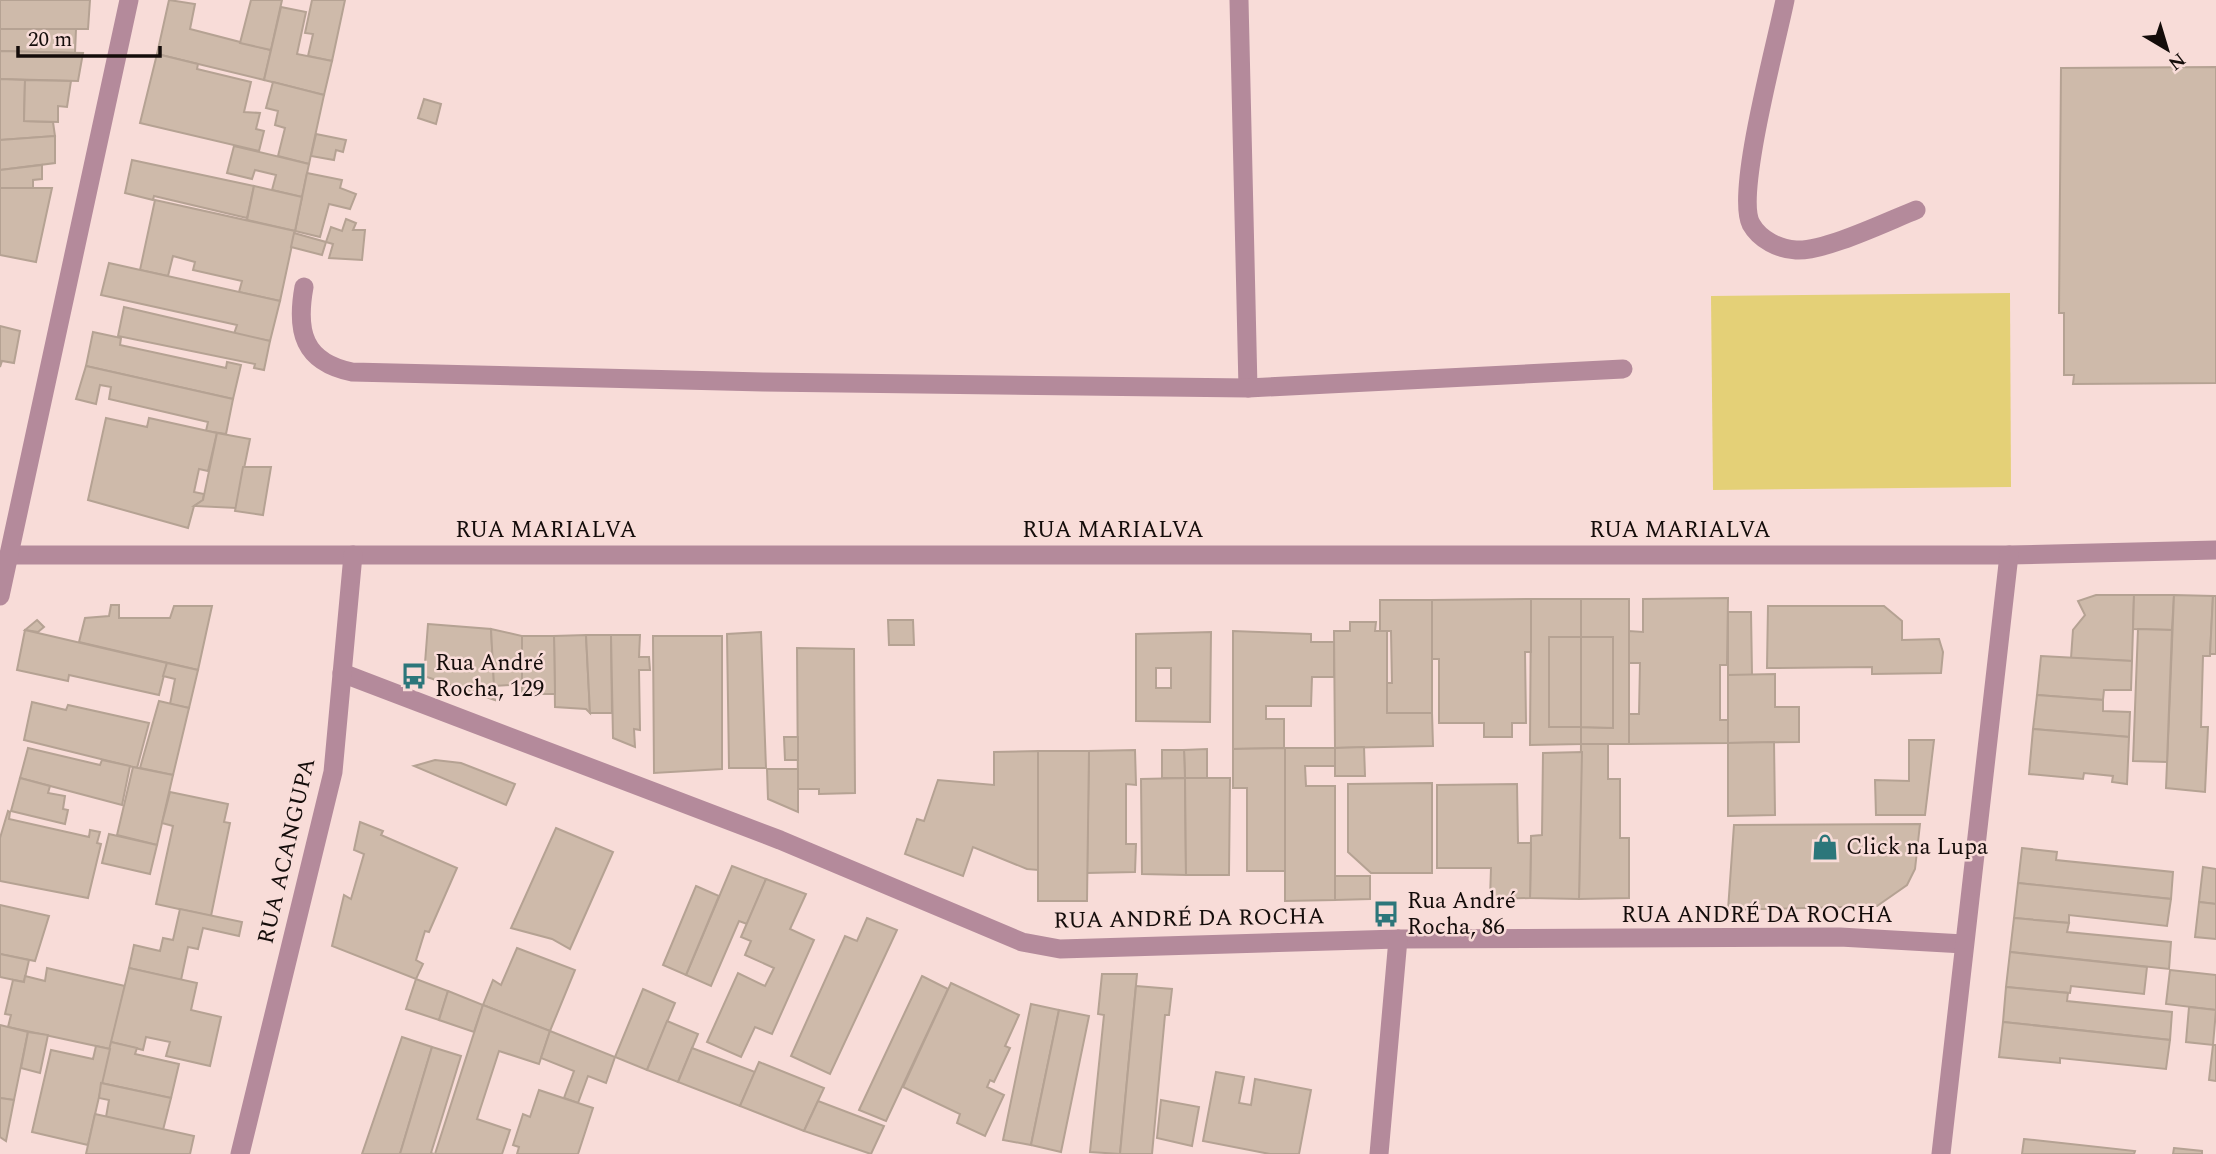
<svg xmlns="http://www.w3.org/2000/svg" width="2216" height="1154" viewBox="0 0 2216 1154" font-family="Spectral,serif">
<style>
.pitch{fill:#e4d077}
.building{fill:#cebaaa;stroke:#b5a293;stroke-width:2;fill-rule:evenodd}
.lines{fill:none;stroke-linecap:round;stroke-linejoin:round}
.service{stroke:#b48a9b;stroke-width:19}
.minor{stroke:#b48a9b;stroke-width:19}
.labels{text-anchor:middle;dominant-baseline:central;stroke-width:5;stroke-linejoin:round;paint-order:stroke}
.street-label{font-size:23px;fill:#140c0a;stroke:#f8dcd8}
.poi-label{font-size:23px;fill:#140c0a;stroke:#f8dcd8;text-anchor:start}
</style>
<rect width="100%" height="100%" fill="#f8dcd8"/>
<polygon class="pitch" points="2010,293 2011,487 1713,490 1711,296"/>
<g class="building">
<polygon points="0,0 90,0 88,29 0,29"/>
<polygon points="169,0 195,4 190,29 271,50 264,80 157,54"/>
<polygon points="251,0 282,0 271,50 240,43"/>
<polygon points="312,0 345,0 332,61 308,56 313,34 305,33"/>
<polygon points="281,7 306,12 297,54 332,61 324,95 264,80"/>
<polygon points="0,29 76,29 75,53 0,51"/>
<polygon points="0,51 83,53 78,81 0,79"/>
<polygon points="157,54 198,64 197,69 251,82 244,112 260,113 256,129 264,131 259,151 140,123"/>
<polygon points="2216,67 2216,383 2073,384 2074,375 2064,375 2064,313 2059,313 2061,68"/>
<polygon points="0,79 25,80 24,121 53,122 55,136 0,140"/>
<polygon points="25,80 71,81 67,107 58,106 58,122 24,121"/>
<polygon points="273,82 324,95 309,164 278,156 285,128 275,125 278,111 266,108"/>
<polygon points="424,99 441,104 436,124 418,118"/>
<polygon points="316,134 346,140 343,152 336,150 334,160 311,156"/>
<polygon points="55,136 55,163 0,170 0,140"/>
<polygon points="234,146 309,164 302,197 272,190 276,175 255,170 252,179 227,173"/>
<polygon points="132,160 254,186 247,218 154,196 153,200 125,193"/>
<polygon points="42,165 42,179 33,180 33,188 0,188 0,170"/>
<polygon points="307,173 342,180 340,188 356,194 350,209 329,204 320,237 295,231"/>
<polygon points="254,186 302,197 295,231 247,220"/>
<polygon points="0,188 52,188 36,262 0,255"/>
<polygon points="155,200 295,231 280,301 239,292 242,281 193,270 195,262 173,256 168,276 140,270"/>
<polygon points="346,219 356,223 353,230 365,230 362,260 329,258 333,244 326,242 331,227 342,231"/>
<polygon points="294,233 326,242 322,255 291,247"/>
<polygon points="109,263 280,301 270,341 234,334 237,325 101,295"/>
<polygon points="124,307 270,341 264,370 254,368 255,364 118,336"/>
<polygon points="0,326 20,331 14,363 2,361 0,367"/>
<polygon points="93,332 121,338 120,345 226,368 227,362 241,365 233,399 86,366"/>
<polygon points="86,366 233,399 226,434 206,431 208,422 109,399 111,387 100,385 96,404 76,399"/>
<polygon points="106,418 147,427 149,418 217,433 208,471 199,469 194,492 204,494 203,500 194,506 188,528 88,500"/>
<polygon points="217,433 250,439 236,508 194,506 203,500"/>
<polygon points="243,467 271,467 263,515 235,511"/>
<polygon points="2096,595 2134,595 2132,661 2071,658 2073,630 2085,615 2078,601"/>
<polygon points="2134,595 2174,595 2172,630 2133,629"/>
<polygon points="2174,595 2213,596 2210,656 2203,656 2201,727 2208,727 2205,792 2166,788"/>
<polygon points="2213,596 2216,596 2216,654 2210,654"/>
<polygon points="1728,598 1727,665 1720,665 1720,720 1728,720 1728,743 1629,744 1629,714 1639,714 1640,663 1629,663 1629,631 1643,632 1643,599"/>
<polygon points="1531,599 1581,599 1581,637 1549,637 1549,727 1581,727 1581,744 1530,745"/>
<polygon points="1531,599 1531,652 1525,652 1526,723 1512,723 1512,737 1484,737 1484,723 1439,723 1439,659 1432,659 1432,600"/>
<polygon points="1581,599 1629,599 1629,744 1581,744 1581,727 1613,728 1613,637 1581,637"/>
<polygon points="1380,600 1432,600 1432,713 1387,713 1387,683 1392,683 1391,631 1380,631"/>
<polygon points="111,605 119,605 119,618 170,618 174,606 212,606 198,670 79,642 85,618 109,616"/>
<polygon points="1768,606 1884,606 1902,621 1902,640 1939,639 1943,652 1941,673 1872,674 1872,667 1767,668"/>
<polygon points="1728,612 1751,612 1752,675 1728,675"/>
<polygon points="37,620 44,627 38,632 25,630"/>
<polygon points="888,620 913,620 914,645 889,645"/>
<polygon points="1350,622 1376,622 1375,631 1387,631 1387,713 1432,713 1433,746 1335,748 1334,631 1350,631"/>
<polygon points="428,624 491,629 495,700 424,676"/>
<polygon points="491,629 522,636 523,684 494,686"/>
<polygon points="2138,629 2172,630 2167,762 2133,761"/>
<polygon points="25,630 167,663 159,695 69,675 68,681 17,670"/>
<polygon points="1233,631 1311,634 1311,642 1334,642 1334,677 1312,677 1311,706 1266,706 1266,719 1284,719 1284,748 1233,749"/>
<polygon points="761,632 766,768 729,768 727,634"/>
<path d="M1211,632L1210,722L1136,721V634ZM1156,668H1171V688H1156Z"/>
<polygon points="586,635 590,713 586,709 555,707 554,636"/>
<polygon points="586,635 611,635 612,713 590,713"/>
<polygon points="611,635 640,635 639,657 649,657 650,670 639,670 640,730 634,729 635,747 613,738"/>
<polygon points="522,636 554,636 555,694 522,694"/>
<polygon points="653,636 722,636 722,769 654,773"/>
<rect x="1549" y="637" width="32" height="90"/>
<polygon points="1581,637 1613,637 1613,728 1581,727"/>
<polygon points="797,648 854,649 855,793 819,794 819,789 798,789"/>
<polygon points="2041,656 2132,661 2131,690 2104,690 2103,700 2037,695"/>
<polygon points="167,663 198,670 189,708 170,704 175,679 163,676"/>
<polygon points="1775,674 1775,707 1799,707 1799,742 1728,743 1728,675"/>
<polygon points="2037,695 2103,700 2103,711 2130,712 2129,737 2033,729"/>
<polygon points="159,701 189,708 173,775 140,768"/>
<polygon points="32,702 66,710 68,705 149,723 137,768 24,740"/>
<polygon points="2033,729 2129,737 2127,784 2112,782 2113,776 2084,773 2083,779 2029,774"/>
<polygon points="784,737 798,737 798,760 785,760"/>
<polygon points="1909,740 1934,740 1925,815 1876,815 1875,780 1909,781"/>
<polygon points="1774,742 1775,815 1728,816 1728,743"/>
<polygon points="1581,744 1608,744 1608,779 1620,779 1620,838 1629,838 1629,898 1579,899"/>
<polygon points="1364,747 1365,776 1335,776 1335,748"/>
<polygon points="28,748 100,765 102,760 130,766 122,805 20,778"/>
<polygon points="1285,748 1285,871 1247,871 1247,788 1233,788 1233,749"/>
<polygon points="1285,748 1335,748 1335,766 1305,766 1306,786 1335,786 1335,900 1285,901"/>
<polygon points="1207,749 1207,778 1185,778 1184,750"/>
<polygon points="1135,750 1136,785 1126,784 1126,844 1136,844 1135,872 1087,873 1089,751"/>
<polygon points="1162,750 1184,750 1185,778 1162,778"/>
<polygon points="1038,751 1038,870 1027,869 973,847 963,876 905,854 917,819 924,821 938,780 994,785 994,752"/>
<polygon points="1038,751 1089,751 1087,901 1038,901"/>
<polygon points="1582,752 1579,899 1530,898 1531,836 1542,835 1543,753"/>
<polygon points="435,760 461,763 515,784 506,805 414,766"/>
<polygon points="133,767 173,775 157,845 117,835"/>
<polygon points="767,769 798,769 798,812 768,799"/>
<polygon points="20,778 50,786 48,793 65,796 63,809 68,810 65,824 11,811"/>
<polygon points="1185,778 1186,875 1142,874 1141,779"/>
<polygon points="1185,778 1230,778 1229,875 1186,875"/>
<polygon points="1432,783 1432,873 1371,873 1348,852 1348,784"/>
<polygon points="1517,784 1518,843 1531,843 1530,898 1490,899 1491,868 1437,868 1437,785"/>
<polygon points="170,792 228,804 224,822 230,823 211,916 156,904 173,826 162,823"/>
<polygon points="8,811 10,812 9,819 89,837 90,830 100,832 97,843 101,844 88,898 0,881 0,838"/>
<polygon points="360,822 383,831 381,835 457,868 429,932 425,931 416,960 423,964 416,979 332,946 344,895 351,899 364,854 354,850"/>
<polygon points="1920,824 1915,869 1907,885 1877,906 1728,910 1734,825"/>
<polygon points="556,828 613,852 570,949 552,939 511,928"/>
<polygon points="109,834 157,845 150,874 102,863"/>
<polygon points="2022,848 2057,852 2056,860 2173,872 2171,899 2018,883"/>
<polygon points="732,866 766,879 747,924 739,921 711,986 686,975"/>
<polygon points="2203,867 2216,869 2216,904 2199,902"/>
<polygon points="1335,876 1370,876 1370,899 1335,900"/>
<polygon points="766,879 806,894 790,929 814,940 772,1034 755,1027 741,1057 707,1042 738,973 765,986 774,968 745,955 751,941 741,937"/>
<polygon points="2018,883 2171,899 2167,926 2069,915 2069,923 2014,918"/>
<polygon points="696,886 719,896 686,975 663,965"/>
<polygon points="2199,902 2216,904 2216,939 2195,937"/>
<polygon points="0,905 49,916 35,961 0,954"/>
<polygon points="180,909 242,922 239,936 203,928 198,949 188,947 181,980 129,968 134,945 160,951 163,938 173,940"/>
<polygon points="867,918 897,930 830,1074 791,1056 845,936 857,941"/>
<polygon points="2014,918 2069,923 2067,932 2171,942 2169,969 2010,952"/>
<polygon points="517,948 575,970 550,1031 483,1005 493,980 501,985"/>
<polygon points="2010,952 2147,967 2144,994 2071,986 2070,993 2006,987"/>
<polygon points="0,954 29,960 24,982 0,977"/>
<polygon points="47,968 125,986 110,1049 8,1027 11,1015 5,1014 13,980 24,982 25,976 45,981"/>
<polygon points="129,968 197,983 191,1010 221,1017 210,1066 166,1056 170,1042 146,1037 143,1050 111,1042"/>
<polygon points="2170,970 2216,975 2216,1010 2166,1004"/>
<polygon points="1102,974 1137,974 1120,1154 1090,1152 1104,1015 1098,1014"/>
<polygon points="922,976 948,989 886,1121 859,1110"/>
<polygon points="416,979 448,991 439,1020 406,1009"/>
<polygon points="951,983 1019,1015 1005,1046 1010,1048 994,1082 990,1080 987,1087 1004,1095 985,1136 957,1123 960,1114 903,1087"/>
<polygon points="1136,986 1172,989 1169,1015 1165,1015 1152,1154 1120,1154"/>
<polygon points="2006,987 2068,993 2067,1001 2172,1012 2170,1040 2003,1022"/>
<polygon points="643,989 675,1003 647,1070 615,1057"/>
<polygon points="448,991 483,1005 474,1032 439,1020"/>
<polygon points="1031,1004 1059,1010 1031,1145 1003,1140"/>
<polygon points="483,1005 550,1031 539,1064 499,1051 477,1119 510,1130 502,1154 435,1154"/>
<polygon points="2189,1007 2216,1010 2213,1045 2186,1042"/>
<polygon points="1059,1010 1089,1016 1061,1152 1031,1145"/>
<polygon points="667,1021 698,1034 678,1082 647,1070"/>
<polygon points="2003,1022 2170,1040 2166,1069 2060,1058 2060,1063 1999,1057"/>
<polygon points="0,1025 28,1032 14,1100 0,1098"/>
<polygon points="550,1031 615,1057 606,1083 588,1076 578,1103 564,1098 574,1071 541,1058"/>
<polygon points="28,1032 48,1035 40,1073 21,1068"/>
<polygon points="402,1037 432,1047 400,1154 362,1154"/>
<polygon points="111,1042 137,1048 135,1054 179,1064 171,1098 101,1083"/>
<polygon points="2213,1045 2216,1045 2216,1081 2209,1080"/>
<polygon points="96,1046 110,1049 88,1145 32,1132 51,1050 93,1059"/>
<polygon points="432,1047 461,1056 431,1153 434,1154 400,1154"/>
<polygon points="692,1048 755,1072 740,1106 678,1082"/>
<polygon points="759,1062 824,1088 804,1131 740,1106"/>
<polygon points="1216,1072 1244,1077 1239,1103 1251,1105 1255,1079 1311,1090 1299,1154 1270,1154 1203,1141"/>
<polygon points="101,1083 171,1098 163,1130 106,1117 109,1100 99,1098"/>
<polygon points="539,1090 593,1108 578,1154 517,1154 519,1147 513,1145 523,1114 530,1117"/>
<polygon points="0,1098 14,1100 6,1141 0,1137"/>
<polygon points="1161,1100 1199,1107 1192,1146 1157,1138"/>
<polygon points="818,1101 884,1126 871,1154 804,1131"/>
<polygon points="95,1114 194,1136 190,1154 86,1154"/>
<polygon points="2024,1139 2135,1151 2134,1154 2022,1154"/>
<polygon points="2174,1148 2202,1151 2202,1154 2173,1154"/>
</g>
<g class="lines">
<g class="service">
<polyline points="1239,0 1248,388"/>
<path d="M1785,0C1777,41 1735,194 1751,224C1760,240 1779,249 1796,250C1824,252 1888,221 1916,210"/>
<path d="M304,287C296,331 303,362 352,372L763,382L1248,388L1623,369"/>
</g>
<g class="minor">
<polyline points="9,555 2009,555 2216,550"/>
<polyline points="0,596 129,0"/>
<polyline points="342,673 780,840 1022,942 1060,949 1398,939 1840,937 1964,944"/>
<polyline points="240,1154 333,772 353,555"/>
<polyline points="1379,1154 1398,939"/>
<polyline points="1941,1154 2009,555"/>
</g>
</g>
<defs>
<g id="bus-bare" transform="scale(2.1)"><path d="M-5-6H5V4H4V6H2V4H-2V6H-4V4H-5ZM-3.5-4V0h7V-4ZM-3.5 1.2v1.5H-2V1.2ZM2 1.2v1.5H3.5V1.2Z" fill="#2c767a" stroke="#f8dcd8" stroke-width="2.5" paint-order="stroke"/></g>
<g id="shop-bare" transform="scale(2.1)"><path d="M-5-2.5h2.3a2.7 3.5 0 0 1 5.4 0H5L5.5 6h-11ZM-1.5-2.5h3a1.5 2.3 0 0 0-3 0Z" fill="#2c767a" stroke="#f8dcd8" stroke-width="2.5" paint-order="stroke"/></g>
</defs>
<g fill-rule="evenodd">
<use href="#bus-bare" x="414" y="676"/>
<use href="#shop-bare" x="1825" y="847"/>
<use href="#bus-bare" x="1386" y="914"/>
</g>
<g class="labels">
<g class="street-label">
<text x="546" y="530">RUA MARIALVA</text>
<text x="1113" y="530">RUA MARIALVA</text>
<text x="1680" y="530">RUA MARIALVA</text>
<text transform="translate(287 851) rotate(-77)">RUA ACANGUPA</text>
<text x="1757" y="915">RUA ANDRÉ DA ROCHA</text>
<text transform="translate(1189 919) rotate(-1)">RUA ANDRÉ DA ROCHA</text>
</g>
<g class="poi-label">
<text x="435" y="663">Rua André<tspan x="435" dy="26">Rocha, 129</tspan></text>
<text x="1846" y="847">Click na Lupa</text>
<text x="1407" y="901">Rua André<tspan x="1407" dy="26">Rocha, 86</tspan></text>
</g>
</g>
<g transform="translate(2167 49) rotate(142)" stroke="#f8dcd8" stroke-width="5" paint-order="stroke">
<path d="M0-5L12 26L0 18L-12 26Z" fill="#140c0a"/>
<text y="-10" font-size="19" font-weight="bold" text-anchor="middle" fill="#140c0a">N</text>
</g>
<path d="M18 46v10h142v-10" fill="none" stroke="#140c0a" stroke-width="3.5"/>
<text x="28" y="46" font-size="21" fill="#140c0a" stroke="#f8dcd8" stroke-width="5" paint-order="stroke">20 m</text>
</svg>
